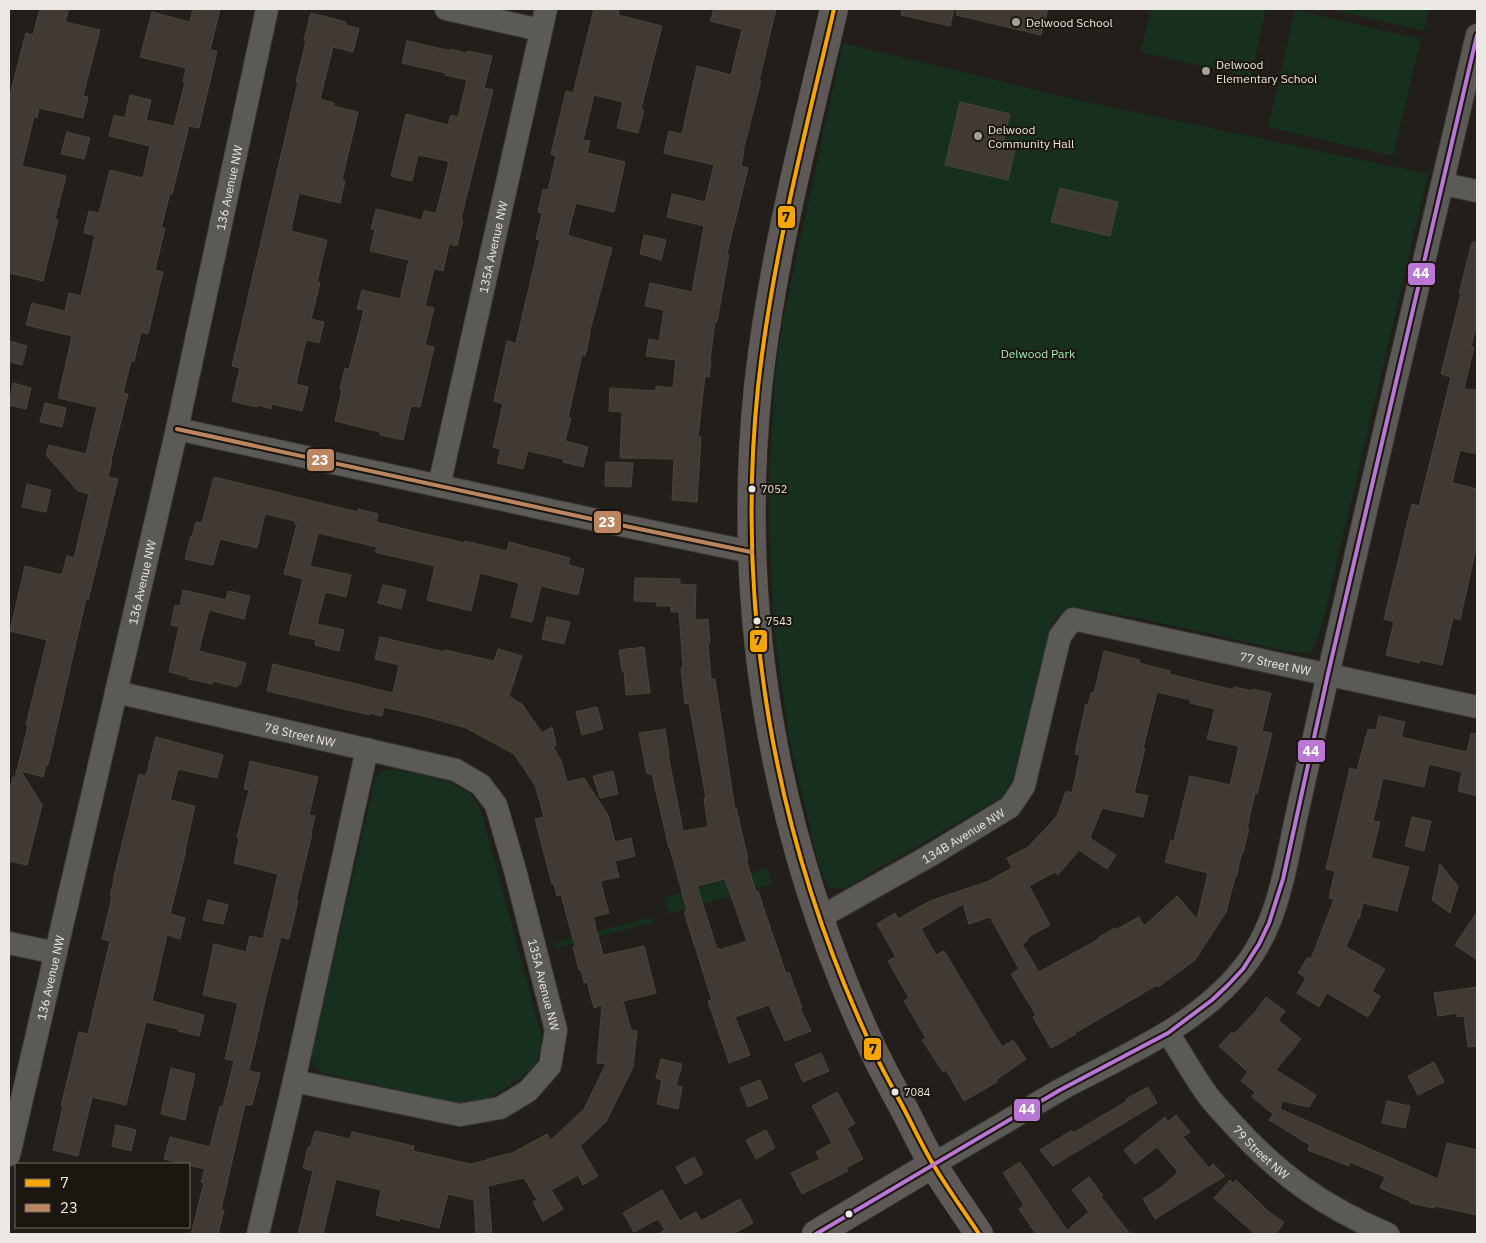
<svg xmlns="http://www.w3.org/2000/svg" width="1486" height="1243" viewBox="0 0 1486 1243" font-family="'IBM Plex Sans',sans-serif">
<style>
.green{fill:#172f1f}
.building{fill:#413a32;stroke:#474540;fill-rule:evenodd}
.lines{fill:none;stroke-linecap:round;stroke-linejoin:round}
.street-casing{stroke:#3c3936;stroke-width:24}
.secondary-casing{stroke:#3c3936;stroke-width:29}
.street{stroke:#5c5a57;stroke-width:22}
.secondary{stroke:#5e5956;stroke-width:28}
.bus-1-casing{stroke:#1b160f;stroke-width:8}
.bus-2-casing{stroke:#1b160f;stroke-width:8}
.bus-3-casing{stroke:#1b160f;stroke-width:8}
.bus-1{stroke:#f7a600;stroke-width:4}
.bus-2{stroke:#bb8660;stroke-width:4}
.bus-3{stroke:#ba77d6;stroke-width:4}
.poi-dot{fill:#a5a19c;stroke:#1b160f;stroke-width:2}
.bus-dot{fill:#ebe7e2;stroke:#1b160f;stroke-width:2}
.labels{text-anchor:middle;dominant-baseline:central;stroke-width:4;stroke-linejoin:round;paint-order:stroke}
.bus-label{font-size:11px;fill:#ebe7e2;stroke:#1b160f;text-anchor:start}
.poi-label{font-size:12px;fill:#ebe7e2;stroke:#1b160f;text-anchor:start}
.street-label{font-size:12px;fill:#ebe7e2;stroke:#1b160f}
.park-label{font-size:12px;fill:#9fefb9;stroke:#1b160f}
.line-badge{stroke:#1b160f;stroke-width:2}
.badge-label{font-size:14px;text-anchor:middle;font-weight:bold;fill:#fff}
.pale-badge-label{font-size:14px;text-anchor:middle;font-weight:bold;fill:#111}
</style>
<rect width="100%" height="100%" fill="#221f1b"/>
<g class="green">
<polygon points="1150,9 1266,9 1251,77 1141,52"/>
<polygon points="1329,9 1429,9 1424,31"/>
<polygon points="1295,10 1421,39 1393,156 1268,127"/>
<polygon points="843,43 1077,100 1428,174 1322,626 1312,652 1292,652 1143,619 1076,607 1052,622 1013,778 1002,797 872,872 845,889 829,888 820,870 789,737 774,627 769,525 769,473 776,371 783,320"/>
<path d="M391,769C413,774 455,779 470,794C475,799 478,805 481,811L541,1034C542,1045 541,1055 535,1064C529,1074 493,1097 481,1101C474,1103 466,1104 458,1103L322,1073L313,1065L312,1053L375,780L380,771Z"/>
<polygon points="767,868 772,884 669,914 664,898"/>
<polygon points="652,917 654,922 555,948 554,943"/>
</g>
<g class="building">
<polygon points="40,9 69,9 65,22 100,30 83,96 88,97 83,118 39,108 37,118 34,117 22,166 66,176 55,219 58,220 43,281 9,273 9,99 26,33 33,35"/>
<polygon points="193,9 220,9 210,50 217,51 199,128 189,126 172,194 170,193 161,228 165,228 155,270 163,272 148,334 141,332 134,361 131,361 123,393 128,394 111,460 112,461 108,477 118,479 88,600 86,599 48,765 46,765 43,777 21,771 42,805 27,865 9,861 9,793 13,777 15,778 28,726 26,725 47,640 10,631 25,566 62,575 67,556 74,558 89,494 78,491 46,455 49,445 86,454 97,407 58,398 72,336 26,325 32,303 65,311 69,293 81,296 95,236 84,233 89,211 99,213 110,170 143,178 150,146 109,136 114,115 125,118 130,95 151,100 146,120 174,126 185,82 183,82 186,68 140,57 152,12 190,22"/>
<polygon points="594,9 619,9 618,15 662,26 641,109 644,110 638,133 617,128 623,102 594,95 583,140 590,141 587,153 625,162 614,212 576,203 568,234 569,236 612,248 589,334 590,334 585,356 582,355 568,417 571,418 565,441 588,447 583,467 563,462 564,459 528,451 523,469 497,463 501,449 493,447 503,404 494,401 507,341 516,343 540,240 536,239 542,213 538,212 543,189 548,190 556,156 551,154 566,91 573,93"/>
<polygon points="714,9 776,9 759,81 761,81 743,151 744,151 741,166 748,168 727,254 729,255 717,322 715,322 710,361 711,361 709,377 705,376 698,437 701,437 697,502 672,500 674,459 620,458 622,412 609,411 610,388 656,391 656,386 673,388 676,360 646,356 649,339 659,341 664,310 645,306 650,283 692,292 704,226 667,217 672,194 705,202 714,165 664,153 669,131 682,134 697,66 731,75 742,29 710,21"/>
<polygon points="902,9 954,9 950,26 901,15"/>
<polygon points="957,9 1048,9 1041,35 956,15"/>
<polygon points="311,13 346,22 345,25 359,28 353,52 333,47 320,99 334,103 333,106 358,112 342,180 345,181 340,203 299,193 291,231 327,240 317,282 320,283 311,319 324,322 319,343 306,340 296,384 308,387 302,411 272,404 271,409 258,405 257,407 232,401 240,368 232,366 298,82 296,82 306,41 304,40"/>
<polygon points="407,41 451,51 451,49 466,53 467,51 492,56 484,88 493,90 461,219 463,220 457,246 449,244 443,271 434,269 425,306 434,308 425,345 434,347 420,407 411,406 403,440 380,435 380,432 335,421 342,389 340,389 345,368 349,369 364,310 357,309 362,290 400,299 409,260 370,251 375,230 371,229 376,209 422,220 424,211 436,213 448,166 448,161 418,155 412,181 391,176 406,114 448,125 451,115 458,117 467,80 445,75 446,73 402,63"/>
<polygon points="960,102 1010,114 1003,142 1016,145 1008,180 945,165"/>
<polygon points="67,132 90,138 84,159 61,154"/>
<polygon points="1060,188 1118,202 1110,236 1051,222"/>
<polygon points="644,235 666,240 661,260 640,254"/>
<polygon points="1472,242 1477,242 1477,323 1471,347 1474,347 1464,389 1477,390 1477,454 1460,450 1452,483 1477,489 1477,544 1460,620 1453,618 1442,665 1420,660 1419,663 1386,655 1394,622 1384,619 1412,504 1419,506 1451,377 1441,374 1461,293 1459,293"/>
<polygon points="9,341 27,346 22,365 9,362"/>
<polygon points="13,383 31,388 26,409 9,405"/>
<polygon points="45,403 66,408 62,427 40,422"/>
<polygon points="606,462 633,463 631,487 605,486"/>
<polygon points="214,477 358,512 358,509 378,514 376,522 413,531 465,543 465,541 507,551 509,542 570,558 568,565 584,569 578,595 541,586 532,622 511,617 519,583 480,573 471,611 427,600 435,566 375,552 377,547 318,533 310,566 351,575 346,597 325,592 317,624 344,630 339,651 315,645 316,640 289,634 303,579 284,574 297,524 295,524 295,521 265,514 257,548 220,539 213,565 185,559 191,536 192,537 196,522 202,523"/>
<polygon points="27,484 51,490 46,512 22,507"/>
<path d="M635,578L680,579V584L696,585L695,620L708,619L710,643H708L711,679H715L735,809L736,808L748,859H746L756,892L758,891L774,939L786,973L789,972L802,1008H800L811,1031L785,1041L769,1005L735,1017L750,1055L729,1063L708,1001L712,1000L684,912L687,911L670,848H669L652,774H647L639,733L665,729L669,754H668L683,831L708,827L704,798H706L689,703L685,704L681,668L683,667L679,612H671V606H657V602L634,601ZM725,879L747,941L719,950V948L717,949L697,886Z"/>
<polygon points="383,585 406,590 401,609 378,603"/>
<polygon points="183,590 226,600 228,591 250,596 244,619 209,610 199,651 246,663 240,685 238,684 237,687 213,681 212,684 189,679 189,677 169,672 179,627 171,625 175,605 180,606"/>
<polygon points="547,617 570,622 564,644 542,639"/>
<polygon points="380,637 445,652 445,650 494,661 498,649 522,656 509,696 522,704 542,733 552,727 556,745 553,747 561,760 567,782 584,778 608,815 615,842 631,838 635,856 615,861 619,877 600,881 609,913 593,917 603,955 644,946 656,993 623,1001 631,1030 637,1031 633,1067 606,1122 580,1146 598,1176 583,1185 578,1175 551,1190 563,1209 543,1221 533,1202 537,1200 524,1178 488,1186 492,1234 476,1234 474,1200 448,1194 439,1228 399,1218 399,1221 376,1215 381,1190 336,1179 323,1234 298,1234 313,1171 303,1168 308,1147 310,1148 315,1131 350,1139 352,1132 414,1146 413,1151 470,1164 487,1160 487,1159 512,1153 547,1134 551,1140 584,1109 606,1064 597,1063 602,1005 594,1008 587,982 584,983 581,970 579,970 573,947 575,946 561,895 557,896 554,884 552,884 535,819 544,817 535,785 514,754 466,728 431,718 384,707 382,716 370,713 370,715 267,691 273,664 393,693 399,665 375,659"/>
<polygon points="644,647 650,693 626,695 624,671 622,671 619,650"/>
<path d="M1104,651L1140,660L1139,663L1170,671L1169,674L1234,690V687L1252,691L1253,689L1271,693L1262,731L1272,733L1257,794L1255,793L1247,828H1249L1243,853L1242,852L1236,878L1235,877L1226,912L1195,960L1158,987L1157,985L1075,1033L1076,1034L1051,1048L1033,1017L1036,1015L1011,974L1019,969L990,917L969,924L963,904L921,929L936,955L944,951L1002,1047L1013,1040L1026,1059L996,1080L997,1082L964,1101L946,1070L943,1072L922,1040L926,1038L904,1001L909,998L888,961L896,957L877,924L895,913L898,919L930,901L989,881L1012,868L1007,858L1028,847L1057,816L1066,791L1072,793L1080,755L1075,754L1079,735L1086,704L1088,705L1091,693H1094ZM1157,692L1191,700L1190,703L1215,709L1207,739L1239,746L1230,785L1190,776L1174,841L1171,840L1165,862L1208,873L1197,919L1177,896L1144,926L1139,917L1115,930L1114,928L1098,938L1099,939L1039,972L1022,944L1028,940L1027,938L1050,925L1029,886L1055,872L1058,875L1079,850L1107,869L1116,855L1090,838L1102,808L1143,817L1148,796L1134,793L1145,748H1143Z"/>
<polygon points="597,707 603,729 582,735 576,712"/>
<polygon points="1379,716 1405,722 1401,737 1467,752 1471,733 1477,734 1477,796 1458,791 1462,772 1429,764 1424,787 1383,778 1373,821 1380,822 1371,858 1409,867 1397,911 1363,903 1359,919 1358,918 1346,947 1385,969 1372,991 1380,996 1368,1017 1327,993 1319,1007 1297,993 1306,978 1298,973 1308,957 1311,959 1334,899 1329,898 1335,871 1326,869 1350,768 1357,770 1368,729 1376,730"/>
<polygon points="156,737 223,755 217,778 178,769 170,800 195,806 185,850 186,850 170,914 185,918 180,939 167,935 152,1001 204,1015 199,1036 178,1031 178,1029 146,1022 126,1105 92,1097 78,1156 53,1150 63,1106 61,1106 79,1032 88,1034 110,941 102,939 112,897 110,896 114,881 113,881 139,774 146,776"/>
<polygon points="250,761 318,777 309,815 315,816 311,833 312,834 296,900 298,901 289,939 281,937 268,988 249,1071 260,1073 252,1105 245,1104 221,1210 224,1210 218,1234 191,1234 204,1183 201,1182 205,1169 164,1159 170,1137 210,1147 220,1106 223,1106 234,1061 225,1059 238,1003 203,995 209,967 214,944 246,952 250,936 263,939 278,874 234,863 239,838 237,837 249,790 244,789"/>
<polygon points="613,771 618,794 600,798 593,776"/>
<polygon points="1412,817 1431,821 1424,851 1405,846"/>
<polygon points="1440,864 1458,886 1450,913 1432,900"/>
<polygon points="208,900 228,905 223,924 203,920"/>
<polygon points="1477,912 1477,960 1455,945"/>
<polygon points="1477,987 1477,1046 1468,1047 1464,1016 1457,1017 1457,1013 1438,1016 1434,993"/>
<polygon points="1266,997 1285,1011 1278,1020 1301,1039 1276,1070 1316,1095 1309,1107 1282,1101 1280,1109 1438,1179 1447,1143 1477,1150 1477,1215 1435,1206 1434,1208 1410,1203 1410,1201 1380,1188 1385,1177 1350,1162 1349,1166 1308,1150 1310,1145 1269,1120 1273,1114 1252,1097 1255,1092 1241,1081 1248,1072 1219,1046 1232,1032 1234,1034 1256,1011"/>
<polygon points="821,1053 829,1071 803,1082 795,1064"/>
<polygon points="661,1059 682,1064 676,1086 682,1087 678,1109 657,1104 662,1080 656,1078"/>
<polygon points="1434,1062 1444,1082 1418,1095 1408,1076"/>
<polygon points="171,1068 195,1074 185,1120 161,1114"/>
<polygon points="760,1080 768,1098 748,1107 740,1088"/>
<polygon points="1148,1087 1157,1103 1053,1166 1040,1150 1072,1130 1073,1133 1127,1101 1126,1099"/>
<polygon points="837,1092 855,1124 847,1128 863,1159 846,1168 848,1171 802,1194 791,1173 820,1159 816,1152 832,1143 812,1106"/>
<polygon points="1387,1101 1410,1106 1405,1128 1382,1123"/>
<polygon points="1176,1115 1190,1132 1183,1137 1209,1168 1213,1164 1225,1176 1155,1219 1143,1199 1163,1186 1178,1172 1157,1147 1135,1164 1124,1150 1165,1117 1168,1122"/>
<polygon points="116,1125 136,1130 131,1151 112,1146"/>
<polygon points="766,1130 775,1148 756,1159 746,1140"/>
<polygon points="694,1157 703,1174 685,1184 676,1167"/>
<polygon points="1020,1162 1067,1230 1089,1212 1072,1190 1089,1177 1103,1196 1101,1197 1130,1234 1036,1234 1019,1209 1024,1205 1003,1173"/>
<polygon points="1230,1180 1233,1183 1236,1180 1269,1212 1284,1222 1276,1234 1255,1234 1214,1198"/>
<polygon points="662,1190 680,1221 696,1212 701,1221 740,1199 753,1223 733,1234 658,1234 665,1230 658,1219 634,1232 623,1213"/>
</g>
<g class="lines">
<g class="street-casing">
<g id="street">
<polyline points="446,9 541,30"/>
<polyline points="1443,184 1477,191"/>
<polyline points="177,429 596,520 751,552"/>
<path id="s1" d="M439,486L546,9"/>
<path id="s2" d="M116,692L456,770L481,785L496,805L515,870L556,1030L550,1066L528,1091L500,1108L460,1115L294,1081"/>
<path id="s3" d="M819,918L931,855L1010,807L1024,786L1060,636L1073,619L1477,707"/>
<polyline points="9,943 56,953"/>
<path id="s4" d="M1168,1033C1182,1054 1194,1077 1209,1097C1216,1106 1224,1114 1232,1123C1279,1175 1324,1207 1388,1234"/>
<path id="s5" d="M9,1155L177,429L267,9"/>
<path d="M933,1164C976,1140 1018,1114 1060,1090C1124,1055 1196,1027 1243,968C1277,926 1285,870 1296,818C1307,770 1317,722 1328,675C1376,461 1428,249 1477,35"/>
<polyline points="258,1234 294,1081 367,749"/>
</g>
</g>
<g class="secondary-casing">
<g id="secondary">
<path d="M834,9C805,134 772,259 758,387C735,610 774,835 868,1039C878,1062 891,1085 903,1107C913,1126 922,1146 933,1164C947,1188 964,1211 979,1234"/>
<polyline points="816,1234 933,1164"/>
</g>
</g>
<use href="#street" class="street"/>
<use href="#secondary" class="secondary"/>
<g class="bus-1-casing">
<path id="bus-1" d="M834,9C805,134 772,259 758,387C735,610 774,835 868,1039C878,1062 891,1085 903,1107C913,1126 922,1146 933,1164C947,1188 964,1211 979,1234"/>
</g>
<g class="bus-2-casing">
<polyline id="bus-2" points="177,429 596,520 751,552"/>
</g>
<g class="bus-3-casing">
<polyline id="bus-3" points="816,1234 1060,1090 1168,1033 1212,1000 1228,985 1243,969 1259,944 1269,923 1283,879 1328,674 1477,35"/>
</g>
<use href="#bus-1" class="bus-1"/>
<use href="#bus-2" class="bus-2"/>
<use href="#bus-3" class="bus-3"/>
</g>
<g class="poi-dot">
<circle cx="1016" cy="22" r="5"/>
<circle cx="1206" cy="71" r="5"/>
<circle cx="978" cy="136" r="5"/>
</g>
<g class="bus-dot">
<circle cx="752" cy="489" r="4.5"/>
<circle cx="757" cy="621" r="4.5"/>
<circle cx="895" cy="1092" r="4.5"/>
<circle cx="849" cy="1214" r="4.5"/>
</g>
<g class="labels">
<g class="bus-label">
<text x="761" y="489">7052</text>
<text x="766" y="621">7543</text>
<text x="904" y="1092">7084</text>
</g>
<g class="poi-label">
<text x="1026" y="22">Delwood School</text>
<text x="1216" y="64">Delwood<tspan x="1216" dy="14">Elementary School</tspan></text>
<text x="988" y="129">Delwood<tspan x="988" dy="14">Community Hall</tspan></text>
</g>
<g class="street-label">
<text stroke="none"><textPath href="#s5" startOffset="992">136 Avenue NW</textPath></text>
<text stroke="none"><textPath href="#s1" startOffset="245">135A Avenue NW</textPath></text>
<text stroke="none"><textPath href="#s5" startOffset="588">136 Avenue NW</textPath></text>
<text stroke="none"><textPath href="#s3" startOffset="629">77 Street NW</textPath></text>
<text stroke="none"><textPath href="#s2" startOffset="189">78 Street NW</textPath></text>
<text stroke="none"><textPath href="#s3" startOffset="166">134B Avenue NW</textPath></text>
<text stroke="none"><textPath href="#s5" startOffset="182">136 Avenue NW</textPath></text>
<text stroke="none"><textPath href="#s2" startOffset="589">135A Avenue NW</textPath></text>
<text stroke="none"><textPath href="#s4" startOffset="152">79 Street NW</textPath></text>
</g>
<g class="park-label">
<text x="1038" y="353">Delwood Park</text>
</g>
</g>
<g class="line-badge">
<rect x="777" y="205" width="19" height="24" rx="5" fill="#f7a600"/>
<rect x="1407" y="262" width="29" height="24" rx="5" fill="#ba77d6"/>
<rect x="306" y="448" width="29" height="24" rx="5" fill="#bb8660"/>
<rect x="593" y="510" width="29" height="24" rx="5" fill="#bb8660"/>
<rect x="749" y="629" width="19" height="24" rx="5" fill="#f7a600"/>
<rect x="1297" y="739" width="29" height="24" rx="5" fill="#ba77d6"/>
<rect x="863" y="1037" width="19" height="24" rx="5" fill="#f7a600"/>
<rect x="1013" y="1098" width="28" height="24" rx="5" fill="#ba77d6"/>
</g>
<g class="badge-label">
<text x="1421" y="278">44</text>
<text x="320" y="465">23</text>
<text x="607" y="527">23</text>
<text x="1311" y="756">44</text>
<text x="1027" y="1114">44</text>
</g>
<g class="pale-badge-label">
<text x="786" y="222">7</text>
<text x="758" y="645">7</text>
<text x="873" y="1054">7</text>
</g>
<rect width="1486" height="1243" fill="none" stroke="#ebe7e2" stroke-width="20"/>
<rect x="15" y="1163" width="175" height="65" fill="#1b160f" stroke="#6e6a63"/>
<rect x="25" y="1179" width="25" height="8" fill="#f7a600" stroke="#6e6a63"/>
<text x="60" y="1188" font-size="15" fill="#ebe7e2">7</text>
<rect x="25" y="1204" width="25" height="8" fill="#bb8660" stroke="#6e6a63"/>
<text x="60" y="1213" font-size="15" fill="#ebe7e2">23</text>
</svg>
